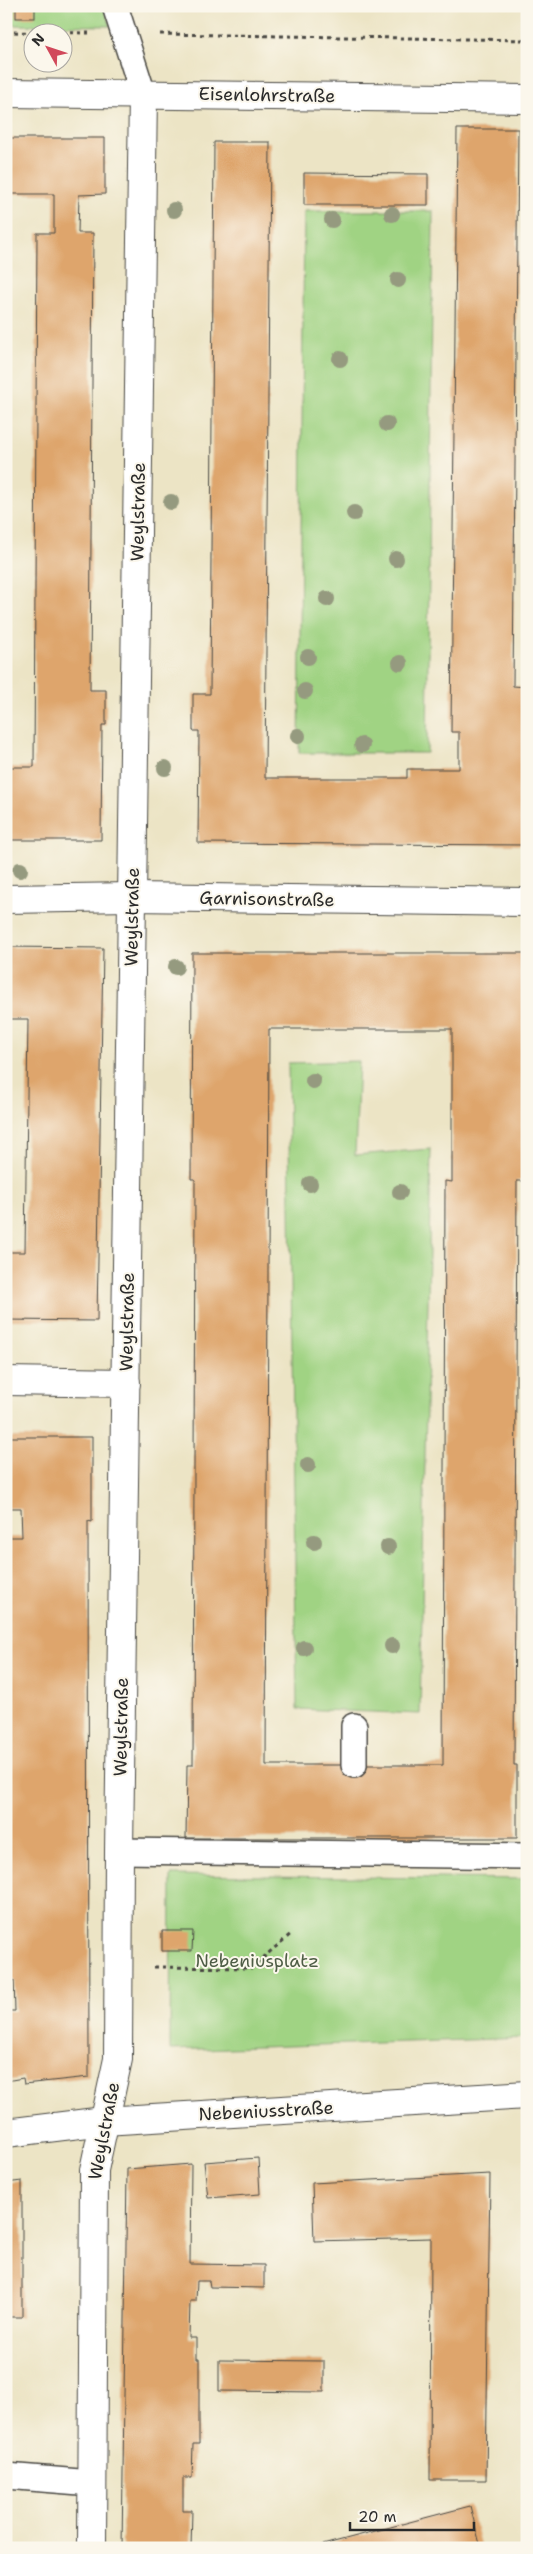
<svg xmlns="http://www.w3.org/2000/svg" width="533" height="2554" viewBox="0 0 533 2554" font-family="'Shantell Sans',sans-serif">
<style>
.green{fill:#a0d383;stroke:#667f57}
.building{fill:#dea56c;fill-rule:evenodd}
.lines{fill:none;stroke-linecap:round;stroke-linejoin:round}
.service-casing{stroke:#484742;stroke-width:28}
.minor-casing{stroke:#484742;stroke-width:30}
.path{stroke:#484742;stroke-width:3;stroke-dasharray:4 4;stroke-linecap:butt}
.service{stroke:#fff;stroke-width:25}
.minor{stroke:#fff;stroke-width:28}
.tree{fill:#959a7f}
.labels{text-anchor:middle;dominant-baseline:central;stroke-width:4;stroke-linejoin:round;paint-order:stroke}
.street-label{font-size:18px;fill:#2b2b2b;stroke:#fbf7ec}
.park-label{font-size:18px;fill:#4e5d45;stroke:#fbf7ec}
</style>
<rect width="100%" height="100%" fill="#fbf7ec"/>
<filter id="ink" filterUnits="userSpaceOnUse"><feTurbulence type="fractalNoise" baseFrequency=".02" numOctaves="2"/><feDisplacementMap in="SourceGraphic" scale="10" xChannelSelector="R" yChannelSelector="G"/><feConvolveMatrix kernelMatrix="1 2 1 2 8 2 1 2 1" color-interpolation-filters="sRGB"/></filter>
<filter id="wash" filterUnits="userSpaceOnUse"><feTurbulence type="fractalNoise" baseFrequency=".0096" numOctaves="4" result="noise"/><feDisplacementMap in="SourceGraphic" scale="20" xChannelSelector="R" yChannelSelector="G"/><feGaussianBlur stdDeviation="1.12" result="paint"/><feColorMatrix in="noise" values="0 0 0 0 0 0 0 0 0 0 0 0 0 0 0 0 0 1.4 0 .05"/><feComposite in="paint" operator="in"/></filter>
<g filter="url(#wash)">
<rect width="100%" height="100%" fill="#ece4c5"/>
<g class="green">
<polygon points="6,6 104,6 110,26 6,25"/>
<polygon points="304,211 433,211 427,753 299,753"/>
<polygon points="359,1061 355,1155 431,1149 420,1714 297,1709 288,1063"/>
<polygon points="171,1875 527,1879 527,2038 170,2050"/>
</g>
<g id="blocks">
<g class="building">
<rect x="16" y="6" width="19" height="12"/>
<polygon points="457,129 518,129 513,686 527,687 527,845 198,843 199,731 193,731 193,694 210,694 214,142 270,142 265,778 407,778 407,769 459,769 459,732 451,732"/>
<polygon points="6,138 105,138 105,194 79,195 78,233 93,233 90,690 106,690 106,725 102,725 101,840 6,840 6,767 34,767 37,233 54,233 54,194 6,194"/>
<polygon points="304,173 428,174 428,205 304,205"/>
<polygon points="6,947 103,948 97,1321 6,1320 6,1252 25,1252 28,1019 6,1019"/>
<path d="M192,953H527V1181H517L514,1765H517V1838H186L187,1765H193L195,1179H191ZM269,1029H452V1182L445,1181L443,1765H266Z"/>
<polygon points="6,1437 92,1437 92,1522 88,1521 89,2077 24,2084 23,2078 6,2081 6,2011 15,2011 14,1980 6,1980 8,1537 22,1537 21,1508 6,1508"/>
<polygon points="162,1931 193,1931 192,1951 162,1951"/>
<polygon points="258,2158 260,2194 208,2198 204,2162"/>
<polygon points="191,2164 190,2264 264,2265 264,2288 210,2287 209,2281 197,2281 196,2301 190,2301 189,2338 196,2338 196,2359 199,2359 199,2444 193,2444 192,2478 183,2478 183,2510 192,2510 191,2548 122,2548 127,2169"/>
<polygon points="490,2174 486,2480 430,2480 431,2238 314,2241 312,2183"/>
<polygon points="22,2181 22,2317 6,2317 6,2183"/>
<polygon points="219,2360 324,2361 324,2392 219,2391"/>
<polygon points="470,2506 481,2548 315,2548 315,2547"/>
</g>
</g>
</g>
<g filter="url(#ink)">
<use href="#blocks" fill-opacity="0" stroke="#484742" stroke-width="1"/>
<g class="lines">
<g class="service-casing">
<g id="service">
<polyline points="115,6 143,94"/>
<polyline points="354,1765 354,1726"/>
<polyline points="119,1851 527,1856"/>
<polyline points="6,2476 92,2483"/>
</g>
</g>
<g class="minor-casing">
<g id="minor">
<polyline points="6,93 527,99"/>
<polyline points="6,899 132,897 527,902"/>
<polyline points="6,1381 126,1383"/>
<polyline points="6,2133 104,2121 527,2095"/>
<polyline points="92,2548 94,2170 118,2059 119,1851 143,94"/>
</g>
</g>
<g class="path">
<polyline points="6,32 89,33"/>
<polyline points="160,34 527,40"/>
<polyline points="154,1967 251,1968 292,1933"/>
</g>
<use href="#service" class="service"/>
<use href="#minor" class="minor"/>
</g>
<g class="tree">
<circle cx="174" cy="210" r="8"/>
<circle cx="392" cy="214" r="8"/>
<circle cx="332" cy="220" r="8"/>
<circle cx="398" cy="280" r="8"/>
<circle cx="340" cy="359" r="8"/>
<circle cx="387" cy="424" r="8"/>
<circle cx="171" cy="502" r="8"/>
<circle cx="354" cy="513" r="8"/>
<circle cx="396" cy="559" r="8"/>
<circle cx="327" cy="599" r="8"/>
<circle cx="308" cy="657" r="8"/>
<circle cx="400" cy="663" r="8"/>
<circle cx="305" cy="691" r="8"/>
<circle cx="298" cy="736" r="8"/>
<circle cx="362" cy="745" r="8"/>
<circle cx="165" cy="768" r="8"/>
<circle cx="20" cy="870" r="8"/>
<circle cx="176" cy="967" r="8"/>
<circle cx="313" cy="1081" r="8"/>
<circle cx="310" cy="1184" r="8"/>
<circle cx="400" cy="1192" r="8"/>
<circle cx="308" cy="1465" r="8"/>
<circle cx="314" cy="1542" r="8"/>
<circle cx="388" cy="1547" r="8"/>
<circle cx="392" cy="1646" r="8"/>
<circle cx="304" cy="1648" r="8"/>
</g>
</g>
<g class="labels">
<g class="street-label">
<text transform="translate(267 95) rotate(1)">Eisenlohrstraße</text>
<text transform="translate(138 512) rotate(-89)">Weylstraße</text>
<text transform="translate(267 899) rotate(1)">Garnisonstraße</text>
<text transform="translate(132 917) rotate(-89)">Weylstraße</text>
<text transform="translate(127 1322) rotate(-89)">Weylstraße</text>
<text transform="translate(121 1727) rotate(-89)">Weylstraße</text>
<text transform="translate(266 2111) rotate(-3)">Nebeniusstraße</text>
<text transform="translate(104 2131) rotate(-79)">Weylstraße</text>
</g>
<g class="park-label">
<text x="257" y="1961">Nebeniusplatz</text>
</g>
</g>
<rect width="533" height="2554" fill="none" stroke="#fbf7ec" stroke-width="25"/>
<g transform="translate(48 48) rotate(310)"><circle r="24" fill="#fbf7ec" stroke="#a8a59f"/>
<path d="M0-4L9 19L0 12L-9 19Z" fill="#d1495b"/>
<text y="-8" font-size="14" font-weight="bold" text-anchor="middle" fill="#2b2b2b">N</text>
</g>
<path d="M350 2522v8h124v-8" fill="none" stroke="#2b2b2b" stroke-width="2.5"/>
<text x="358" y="2522" font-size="15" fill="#2b2b2b" stroke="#fbf7ec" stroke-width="4" paint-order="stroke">20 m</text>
</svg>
